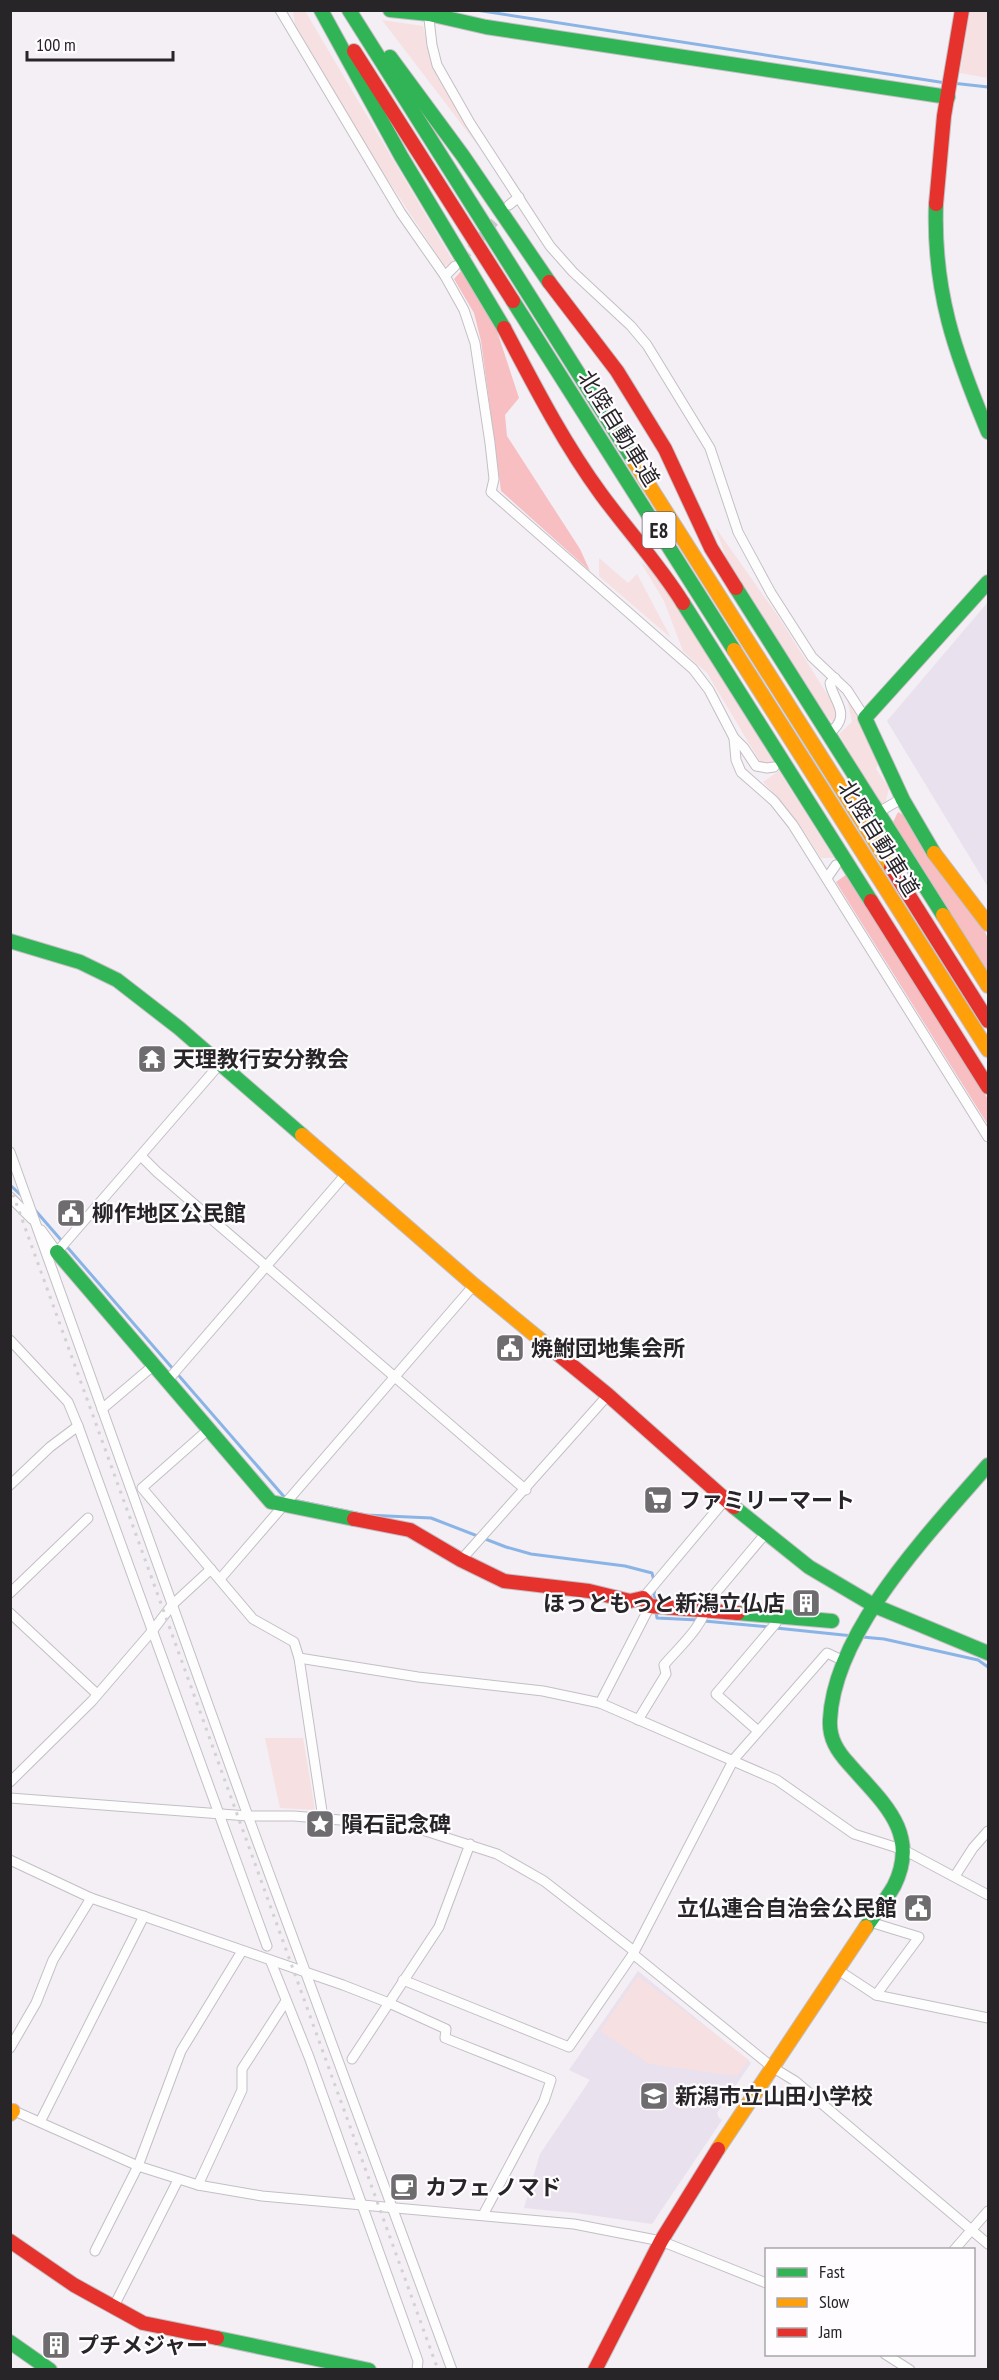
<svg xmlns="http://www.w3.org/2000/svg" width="999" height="2380" viewBox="0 0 999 2380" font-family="'PT Sans Narrow','Noto Sans JP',sans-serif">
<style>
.built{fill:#e9e1ed}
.green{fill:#f6e0e2}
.forest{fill:#f8bfc2}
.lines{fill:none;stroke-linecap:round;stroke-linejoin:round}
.stream{stroke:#8ab4e6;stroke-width:3}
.street-tunnel{stroke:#cac7cc;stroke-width:9;stroke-dasharray:9 4.5;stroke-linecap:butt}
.street-casing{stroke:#c3bfc4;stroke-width:11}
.fast-casing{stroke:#c3bfc4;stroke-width:16}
.slow-casing{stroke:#c3bfc4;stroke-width:16}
.jam-casing{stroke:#c3bfc4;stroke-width:16}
.street{stroke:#fdfdfe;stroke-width:9}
.fast{stroke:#30b455;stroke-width:14}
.slow{stroke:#ff9f0a;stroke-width:14}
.jam{stroke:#e5322d;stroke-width:14}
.rail{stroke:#d3d1d3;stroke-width:3;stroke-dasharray:3 6;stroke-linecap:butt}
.labels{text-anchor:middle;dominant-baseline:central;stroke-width:4.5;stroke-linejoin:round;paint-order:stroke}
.shield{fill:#fefcfe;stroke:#686669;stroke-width:1.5}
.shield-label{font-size:21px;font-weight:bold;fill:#282529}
.street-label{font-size:22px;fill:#282529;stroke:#fefcfe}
.poi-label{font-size:22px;font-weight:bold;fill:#282529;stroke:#fefcfe;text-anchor:start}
</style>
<rect width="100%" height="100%" fill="#f3eff5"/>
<g class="built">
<polygon points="988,602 988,887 887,721"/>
<polygon points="638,1971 751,2063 717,2113 719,2118 722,2120 652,2224 576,2213 524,2208 540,2154 590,2080 569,2070"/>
</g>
<g class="green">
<polygon points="293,11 305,11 453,261 450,266 444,265 376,162 295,24"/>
<polygon points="970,11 988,11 988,78 960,73"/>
<polygon points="382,20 423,26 433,67 479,147"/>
<polygon points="715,527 778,616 839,713 835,725 826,715 726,557"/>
<polygon points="599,558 628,583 637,574 671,638 599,576"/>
<polygon points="640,561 656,575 678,607 774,763 764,764 759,760 707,673 683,651 664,601"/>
<polygon points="847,697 864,728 878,763 876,769 889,788 885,804 881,806 839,734 852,722"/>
<path d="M779,771L834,858H821C804,830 786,805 763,782Z"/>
<polygon points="265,1738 303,1738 315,1810 280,1808"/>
<polygon points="638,1976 749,2060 737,2076 649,2064 600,2031"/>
</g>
<g class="forest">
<polygon points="461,271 496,328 519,398 505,415 507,436 580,549 590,571 501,491 481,341 474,313 454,279"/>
<polygon points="898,812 910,819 980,919 988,939 988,974 893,822"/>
<polygon points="847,874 988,1099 988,1125 836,882"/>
</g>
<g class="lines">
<g class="stream">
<polyline points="476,10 946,83"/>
<polyline points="952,83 988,87"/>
<polyline points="10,1185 22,1196"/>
<polyline points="35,1210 286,1499"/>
<polyline points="293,1500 366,1515 431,1518 506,1547 531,1554 625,1566 652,1573 654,1581"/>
<polyline points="654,1587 655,1602"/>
<polyline points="656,1611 657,1618 698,1620"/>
<polyline points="704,1621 769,1627"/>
<polyline points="776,1628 853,1636"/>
<polyline points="862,1637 884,1639 978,1660 988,1667"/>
</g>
<polyline class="street-tunnel" points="462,259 504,211"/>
<g class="street-casing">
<g id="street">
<polyline points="280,10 401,213 445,276 464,310 475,343 490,443 494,479 491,492 693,669 709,690 734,738 744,748 756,766 767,768 774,767"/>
<polyline points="428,10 432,45 437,65 470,123 550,246 573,272 631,326 647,345 710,448 738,532 771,593 812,657 847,690 865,718"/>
<polyline points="509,205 519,197"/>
<polyline points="445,276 455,266"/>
<path d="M834,729C850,713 833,700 830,683L835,678"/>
<polyline points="734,738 736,760 741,772 774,801 793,825 988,1137"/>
<polyline points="884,809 901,799"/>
<polyline points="827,878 836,865"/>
<polyline points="10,1152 248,1816 452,2370"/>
<polyline points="141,1156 157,1172 526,1490"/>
<polyline points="10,1197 32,1219"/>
<polyline points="41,1230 57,1252 219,1065"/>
<polyline points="10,1340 68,1402 78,1426"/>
<polyline points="168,1380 345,1175"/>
<polyline points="102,1409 154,1365"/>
<polyline points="210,1428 142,1488 253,1619 294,1642 299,1658 323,1818"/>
<polyline points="10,1485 50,1447 78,1426 267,1946"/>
<polyline points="461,1560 608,1395"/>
<polyline points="220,1579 474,1285"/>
<polyline points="10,1593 88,1518"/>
<polyline points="643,1598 725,1500"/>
<polyline points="10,1613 97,1694"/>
<polyline points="299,1658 418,1677 543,1691 600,1703 777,1780 854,1834 904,1850 988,1895"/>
<polyline points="600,1703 650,1606"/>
<path d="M638,1720L666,1674L664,1665C680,1646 703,1627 708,1602L766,1533"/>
<polyline points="758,1731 716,1694 776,1623 778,1617"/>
<polyline points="10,1782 92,1701 153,1630 172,1605 211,1569"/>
<polyline points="10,1798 248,1816 294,1816 410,1826 497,1854 544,1881 634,1951"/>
<polyline points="10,1860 91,1898 343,1985 389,2003 446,2029 445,2038 551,2080 544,2101 483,2215"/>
<polyline points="955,1876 973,1848 988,1831"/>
<polyline points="870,1922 919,1937 876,1995"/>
<polyline points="633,1954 772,2067 795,2081 988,2244"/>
<polyline points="271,1962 309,2057 418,2361 417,2370"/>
<polyline points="838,1970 876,1995 988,2018"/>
<polyline points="403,1980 569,2047 633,1954 734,1759 827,1653 844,1661"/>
<polyline points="10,2048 36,2003 53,1960 91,1898"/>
<polyline points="352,2059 439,1927 470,1844"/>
<polyline points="10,2109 138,2166 198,2185 262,2196 574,2224 661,2241 766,2283"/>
<polyline points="40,2122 144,1916"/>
<polyline points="198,2185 242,2090 242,2069 286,2001"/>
<polyline points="954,2250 988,2211"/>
<polyline points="95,2251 138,2166 181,2051 242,1951"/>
<polyline points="113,2308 178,2180"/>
<polyline points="885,2354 910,2370"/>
</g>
</g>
<g class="fast-casing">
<g id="fast">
<polyline points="321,10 401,156 504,328"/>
<polyline points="349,10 635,463"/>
<polyline points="390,10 429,14 486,27 948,97"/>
<polyline points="390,57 463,156 549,282"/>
<path d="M936,204C933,292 955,353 988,432"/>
<polyline points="513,301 734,650"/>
<polyline points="736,588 943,915"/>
<polyline points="683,603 871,901"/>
<polyline points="934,853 903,800 865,718 988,582"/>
<polyline points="10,941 80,962 117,980 179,1028 302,1135"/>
<polyline points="57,1252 271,1502 354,1519"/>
<polyline points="734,1507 809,1567 875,1606 988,1653"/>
<polyline points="738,1613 832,1621"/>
<path d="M866,1927C875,1914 886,1900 894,1886C921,1832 881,1801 849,1764C837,1751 829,1738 830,1720C834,1630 932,1530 988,1465"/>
<polyline points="217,2338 369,2370"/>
<polyline points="10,2342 50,2370"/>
</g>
</g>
<g class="slow-casing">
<g id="slow">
<polyline points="635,463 891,867"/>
<polyline points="734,650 988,1050"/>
<polyline points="934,853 988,924"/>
<polyline points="943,915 988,986"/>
<polyline points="302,1135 474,1285 548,1346"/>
<polyline points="10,2114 13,2111"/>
<polyline points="718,2149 866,1927"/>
</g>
</g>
<g class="jam-casing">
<g id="jam">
<polyline points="354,51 513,301"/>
<polyline points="936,204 944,116 962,10"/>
<polyline points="549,282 617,371 665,449 711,548 736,588"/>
<path d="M504,328C534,385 563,442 601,494C628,531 659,564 683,603"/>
<polyline points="891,867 988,1021"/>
<polyline points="871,901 988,1087"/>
<polyline points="548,1346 608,1395 734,1507"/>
<polyline points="354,1519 410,1530 461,1560 504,1581 589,1591 630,1601 643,1598 650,1606 738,1613"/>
<polyline points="10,2241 74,2285 143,2323 217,2338"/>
<polyline points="595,2370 661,2241 718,2149"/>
</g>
</g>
<use href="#street" class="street"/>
<use href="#fast" class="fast"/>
<use href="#slow" class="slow"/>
<use href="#jam" class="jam"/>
<polyline class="rail" points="10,1186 438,2370"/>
</g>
<defs>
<g id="temple-square" transform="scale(1.5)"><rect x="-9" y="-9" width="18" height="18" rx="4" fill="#6f6c70" stroke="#fefcfe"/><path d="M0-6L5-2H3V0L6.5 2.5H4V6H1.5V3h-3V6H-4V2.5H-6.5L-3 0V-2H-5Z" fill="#fff"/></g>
<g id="civic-square" transform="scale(1.5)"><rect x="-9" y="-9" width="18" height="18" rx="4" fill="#6f6c70" stroke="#fefcfe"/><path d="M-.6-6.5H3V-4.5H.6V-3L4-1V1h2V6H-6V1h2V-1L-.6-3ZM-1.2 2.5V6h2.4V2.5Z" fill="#fff"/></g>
<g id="supermarket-square" transform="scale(1.5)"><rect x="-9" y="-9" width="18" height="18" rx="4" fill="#6f6c70" stroke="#fefcfe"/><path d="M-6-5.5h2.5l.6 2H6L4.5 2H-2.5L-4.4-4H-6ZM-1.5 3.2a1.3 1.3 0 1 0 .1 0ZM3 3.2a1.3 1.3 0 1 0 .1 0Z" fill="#fff"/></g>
<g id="building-square" transform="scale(1.5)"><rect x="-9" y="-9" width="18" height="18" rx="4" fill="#6f6c70" stroke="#fefcfe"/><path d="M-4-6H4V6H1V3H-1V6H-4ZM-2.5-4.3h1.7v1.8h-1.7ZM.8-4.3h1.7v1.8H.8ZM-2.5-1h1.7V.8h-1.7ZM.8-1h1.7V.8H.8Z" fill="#fff"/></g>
<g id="sight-square" transform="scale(1.5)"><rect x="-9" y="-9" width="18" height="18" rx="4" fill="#6f6c70" stroke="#fefcfe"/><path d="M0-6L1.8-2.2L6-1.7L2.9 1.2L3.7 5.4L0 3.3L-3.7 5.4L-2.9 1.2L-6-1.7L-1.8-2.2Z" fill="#fff"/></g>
<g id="school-square" transform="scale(1.5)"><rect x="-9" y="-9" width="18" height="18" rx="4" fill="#6f6c70" stroke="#fefcfe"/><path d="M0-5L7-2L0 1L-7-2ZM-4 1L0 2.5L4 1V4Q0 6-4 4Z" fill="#fff"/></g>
<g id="cafe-square" transform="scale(1.5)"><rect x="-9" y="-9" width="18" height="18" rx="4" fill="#6f6c70" stroke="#fefcfe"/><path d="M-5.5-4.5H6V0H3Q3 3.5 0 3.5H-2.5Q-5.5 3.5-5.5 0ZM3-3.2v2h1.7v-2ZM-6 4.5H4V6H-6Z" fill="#fff"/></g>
</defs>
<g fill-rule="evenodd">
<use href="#temple-square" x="152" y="1059"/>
<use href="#civic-square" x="71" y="1213"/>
<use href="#civic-square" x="510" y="1348"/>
<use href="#supermarket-square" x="658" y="1500"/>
<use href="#building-square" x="806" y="1603"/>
<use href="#sight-square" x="320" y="1824"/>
<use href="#civic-square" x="918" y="1908"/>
<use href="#school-square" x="654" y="2096"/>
<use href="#cafe-square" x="404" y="2187"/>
<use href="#building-square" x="56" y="2345"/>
</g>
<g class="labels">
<rect class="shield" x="642.5" y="512" width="33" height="36" rx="4.5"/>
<g class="shield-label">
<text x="659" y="530">E8</text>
</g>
<g class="street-label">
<text transform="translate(619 428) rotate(58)">北陸自動車道</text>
<text transform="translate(879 838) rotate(58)">北陸自動車道</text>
</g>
<g class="poi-label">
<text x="173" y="1059">天理教行安分教会</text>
<text x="92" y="1213">柳作地区公民館</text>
<text x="531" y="1348">焼鮒団地集会所</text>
<text x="679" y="1500">ファミリーマート</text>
<text x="785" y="1603" text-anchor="end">ほっともっと新潟立仏店</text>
<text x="341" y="1824">隕石記念碑</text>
<text x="897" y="1908" text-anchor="end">立仏連合自治会公民館</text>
<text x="675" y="2096">新潟市立山田小学校</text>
<text x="425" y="2187">カフェ ノマド</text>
<text x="77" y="2345">プチメジャー</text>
</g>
</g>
<rect width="999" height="2380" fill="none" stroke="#282529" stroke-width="24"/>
<rect x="765" y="2248" width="210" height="108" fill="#fefcfe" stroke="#a8a6a9" stroke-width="1.5"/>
<rect x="777" y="2268" width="30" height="9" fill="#30b455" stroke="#a8a6a9" stroke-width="1.5"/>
<text x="819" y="2278" font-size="18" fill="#282529">Fast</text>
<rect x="777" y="2298" width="30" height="9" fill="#ff9f0a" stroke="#a8a6a9" stroke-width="1.5"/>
<text x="819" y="2308" font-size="18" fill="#282529">Slow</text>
<rect x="777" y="2328" width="30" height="9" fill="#e5322d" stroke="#a8a6a9" stroke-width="1.5"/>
<text x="819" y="2338" font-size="18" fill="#282529">Jam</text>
<path d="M27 51v9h146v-9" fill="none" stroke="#282529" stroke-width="3"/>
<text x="36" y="51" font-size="18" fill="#282529" stroke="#fefcfe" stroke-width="4.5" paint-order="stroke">100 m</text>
</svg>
